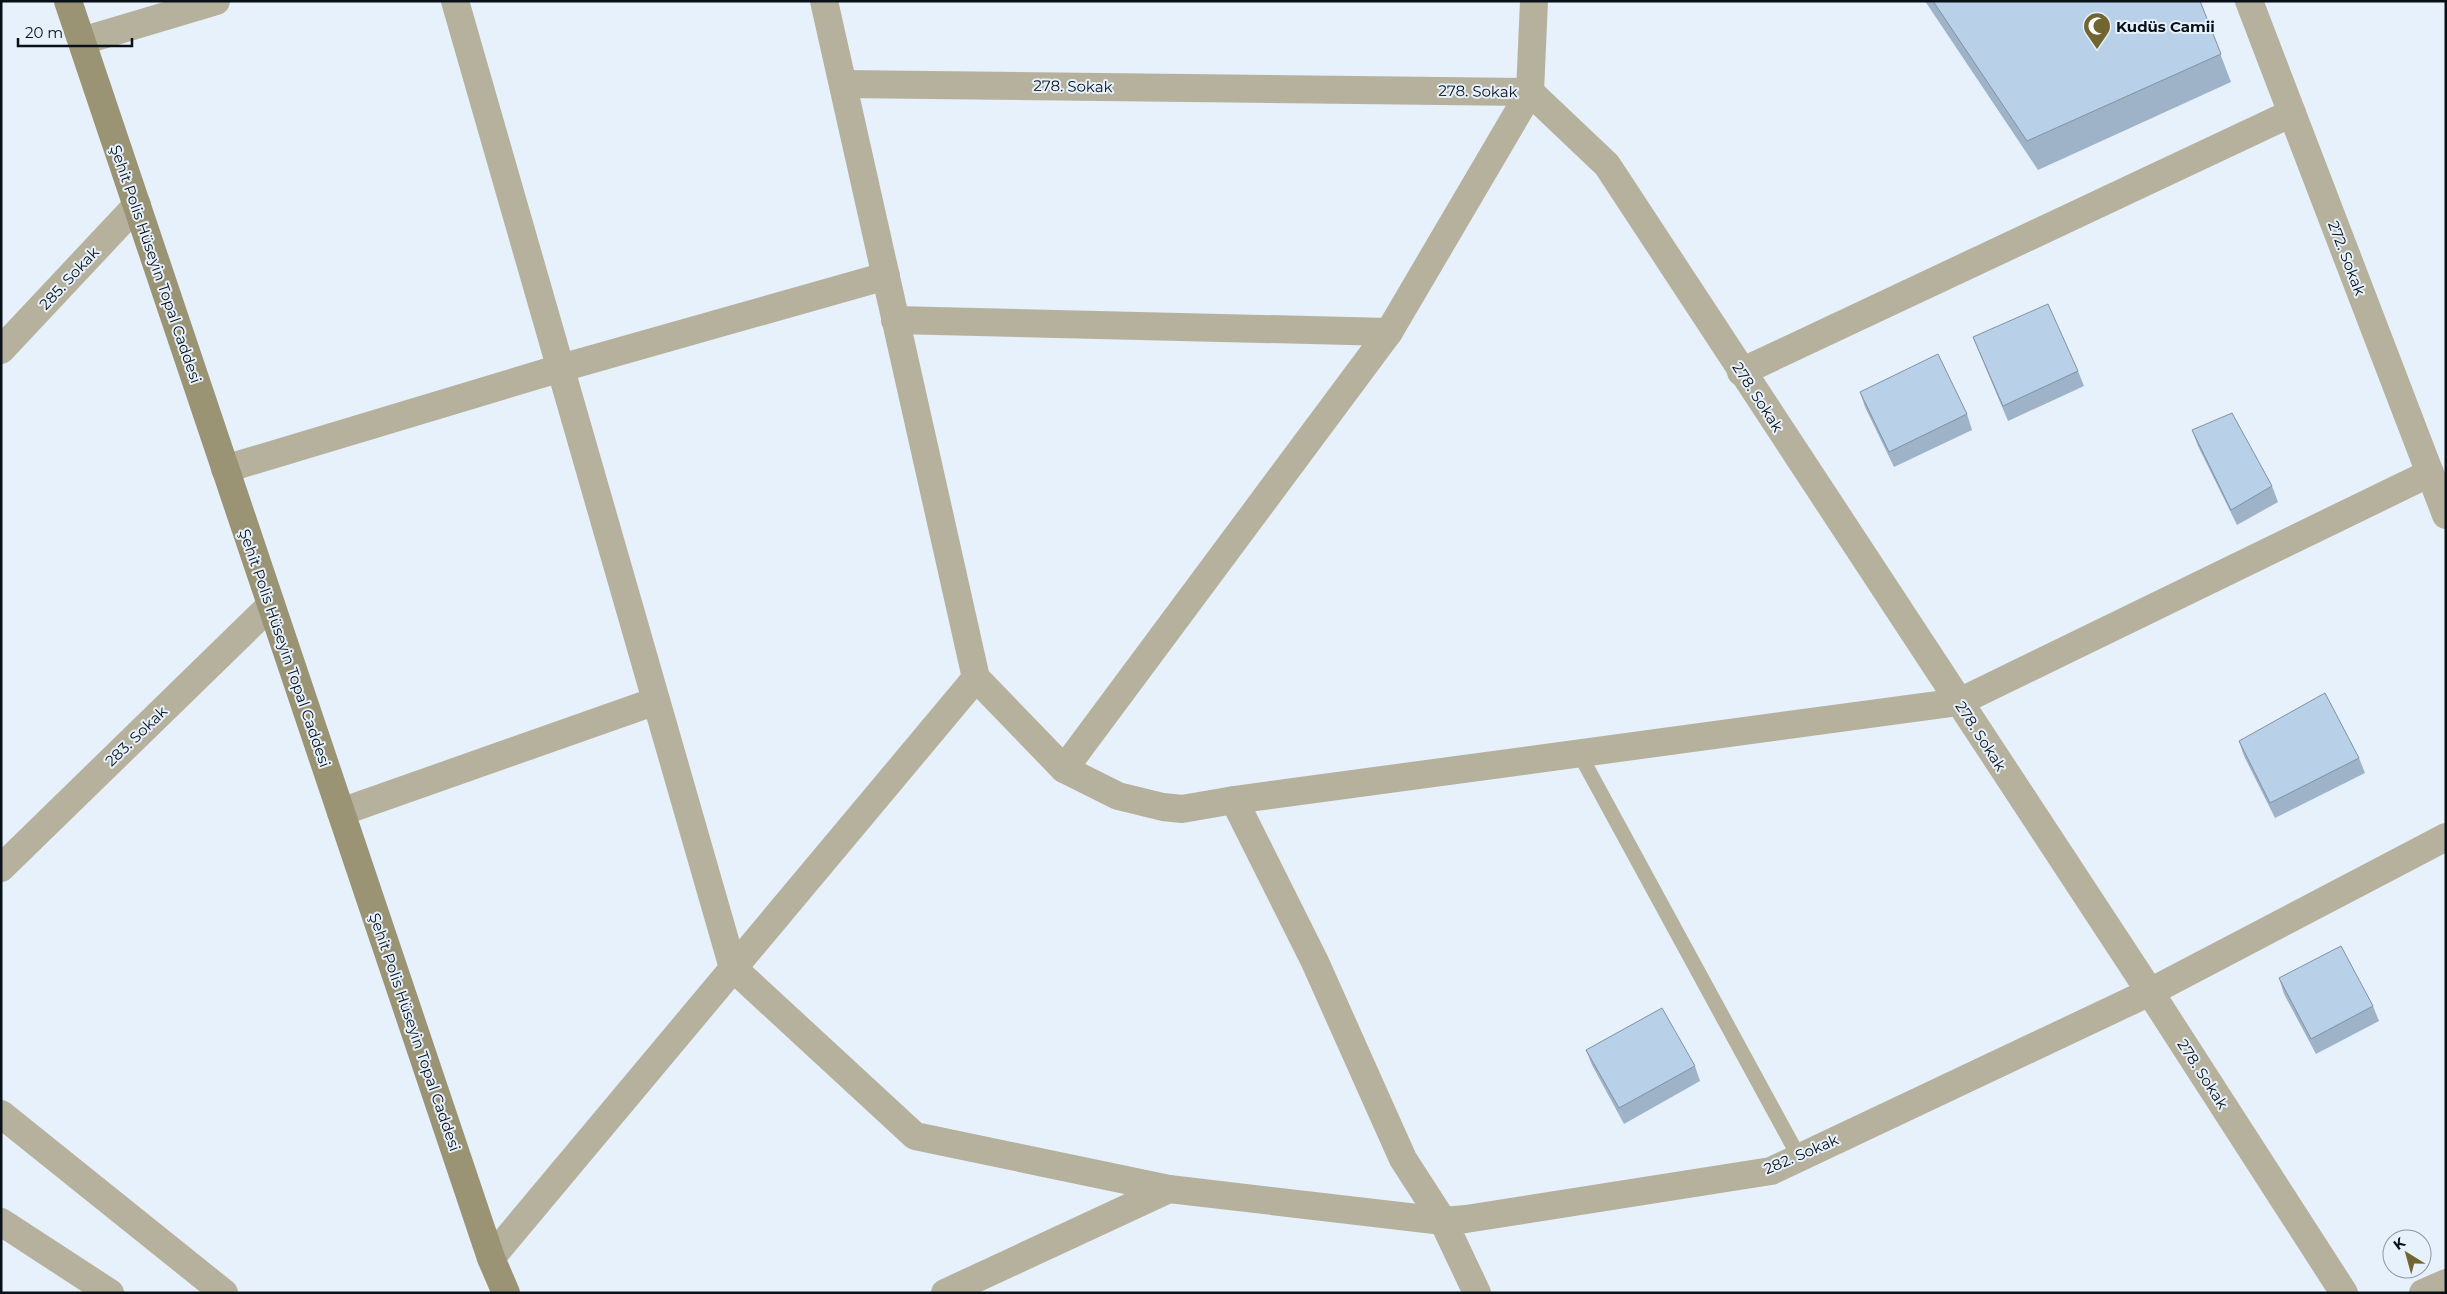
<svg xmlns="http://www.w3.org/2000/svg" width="2447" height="1294" viewBox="0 0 2447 1294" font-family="Montserrat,sans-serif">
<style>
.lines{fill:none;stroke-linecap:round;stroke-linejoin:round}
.service{stroke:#b6b19d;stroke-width:15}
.minor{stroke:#b6b19d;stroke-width:28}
.secondary{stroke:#9a9374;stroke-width:28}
.wall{fill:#9eb3c8}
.building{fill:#b8d0e8;stroke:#8192a2}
.labels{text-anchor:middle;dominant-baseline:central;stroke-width:4;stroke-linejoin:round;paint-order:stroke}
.poi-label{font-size:15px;font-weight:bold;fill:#081018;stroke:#e7f1fb;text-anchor:start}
.street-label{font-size:15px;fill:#081018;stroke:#e7f1fb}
</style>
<rect width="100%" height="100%" fill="#e7f1fb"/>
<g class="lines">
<polyline class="service" points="1579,753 1799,1157"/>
<g class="minor">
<polyline points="455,1 733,968 915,1136 1169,1189 1443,1221"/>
<polyline points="824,1 976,678 1064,769 1389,332 1530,92 1534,1"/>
<polyline points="2249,1 2446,515"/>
<polyline points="82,41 216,1"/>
<polyline points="843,84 1530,92 1607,165 2150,992 2344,1293"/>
<polyline points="895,320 1389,332"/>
<polyline points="1,350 137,205"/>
<polyline points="1741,372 2292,113"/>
<polyline points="225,469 561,368 886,276"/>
<polyline points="1064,769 1118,796 1163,807 1182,809 1234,800 1959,702 2430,473"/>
<polyline points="1234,800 1315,962 1403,1159 1443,1221"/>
<polyline points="341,812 656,701"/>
<polyline points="1,868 271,605"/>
<polyline points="1,1114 224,1293"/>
<polyline points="1,1222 110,1293"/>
<polyline points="491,1258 976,678"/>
<polyline points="945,1293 1169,1189"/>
<polyline points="1477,1293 1443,1221 1466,1219 1771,1171 2150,992 2446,837"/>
<polyline points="2423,1293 2446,1283"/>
</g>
<polyline class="secondary" points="68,1 491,1258 506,1293"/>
</g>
<g class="wall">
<polygon points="1925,1 2200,1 2231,82 2038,170"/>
<polygon points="1973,337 2078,371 2084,386 2008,421 1979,352"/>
<polygon points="1860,392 1967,414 1972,430 1894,467 1865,407"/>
<polygon points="2192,430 2272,486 2278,502 2237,525 2198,446"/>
<polygon points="2239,741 2359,758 2365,773 2275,818 2244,756"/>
<polygon points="2279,978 2373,1006 2379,1021 2316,1054 2284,994"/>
<polygon points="1586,1050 1695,1066 1700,1081 1624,1124 1592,1065"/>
</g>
<g class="building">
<polygon points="1933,1 2200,1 2221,54 2027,141"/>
<polygon points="2048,304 2078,371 2003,406 1973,337"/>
<polygon points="1938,354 1967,414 1889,452 1860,392"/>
<polygon points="2232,413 2272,486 2231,510 2192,430"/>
<polygon points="2325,693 2359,758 2270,803 2239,741"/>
<polygon points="2341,946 2373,1006 2311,1039 2279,978"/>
<polygon points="1662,1008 1695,1066 1619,1108 1586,1050"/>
</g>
<defs>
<g id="mosque-pin" transform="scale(1.4375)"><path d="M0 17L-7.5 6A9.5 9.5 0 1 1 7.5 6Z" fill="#716532" stroke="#e7f1fb"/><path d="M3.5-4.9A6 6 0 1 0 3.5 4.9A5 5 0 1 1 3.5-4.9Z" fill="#fff"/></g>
</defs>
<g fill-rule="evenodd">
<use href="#mosque-pin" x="2097" y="26"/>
</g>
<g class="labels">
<g class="poi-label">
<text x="2116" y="26">Kudüs Camii</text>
</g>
<g class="street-label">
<text transform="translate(1073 86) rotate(1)">278. Sokak</text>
<text transform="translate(1478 91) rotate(1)">278. Sokak</text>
<text transform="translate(2347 258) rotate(69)">272. Sokak</text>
<text transform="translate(156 264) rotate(71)">Şehit Polis Hüseyin Topal Caddesi</text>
<text transform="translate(69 278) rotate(-47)">285. Sokak</text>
<text transform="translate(1758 397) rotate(57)">278. Sokak</text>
<text transform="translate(285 648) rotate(71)">Şehit Polis Hüseyin Topal Caddesi</text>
<text transform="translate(136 736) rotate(-44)">283. Sokak</text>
<text transform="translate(1981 736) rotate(57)">278. Sokak</text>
<text transform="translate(415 1032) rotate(71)">Şehit Polis Hüseyin Topal Caddesi</text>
<text transform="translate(2203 1074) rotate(57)">278. Sokak</text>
<text transform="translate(1801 1154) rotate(-23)">282. Sokak</text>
</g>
</g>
<rect width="2447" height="1294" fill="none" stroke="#081018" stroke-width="5"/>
<g transform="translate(2407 1254) rotate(323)"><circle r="24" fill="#e7f1fb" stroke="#8e97a0"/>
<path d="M0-4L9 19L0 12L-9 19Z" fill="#716532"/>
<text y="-8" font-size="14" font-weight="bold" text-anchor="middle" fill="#081018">K</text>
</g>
<path d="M18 38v8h114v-8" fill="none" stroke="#081018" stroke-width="2.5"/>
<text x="25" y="38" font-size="15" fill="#081018" stroke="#e7f1fb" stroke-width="4" paint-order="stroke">20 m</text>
</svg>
